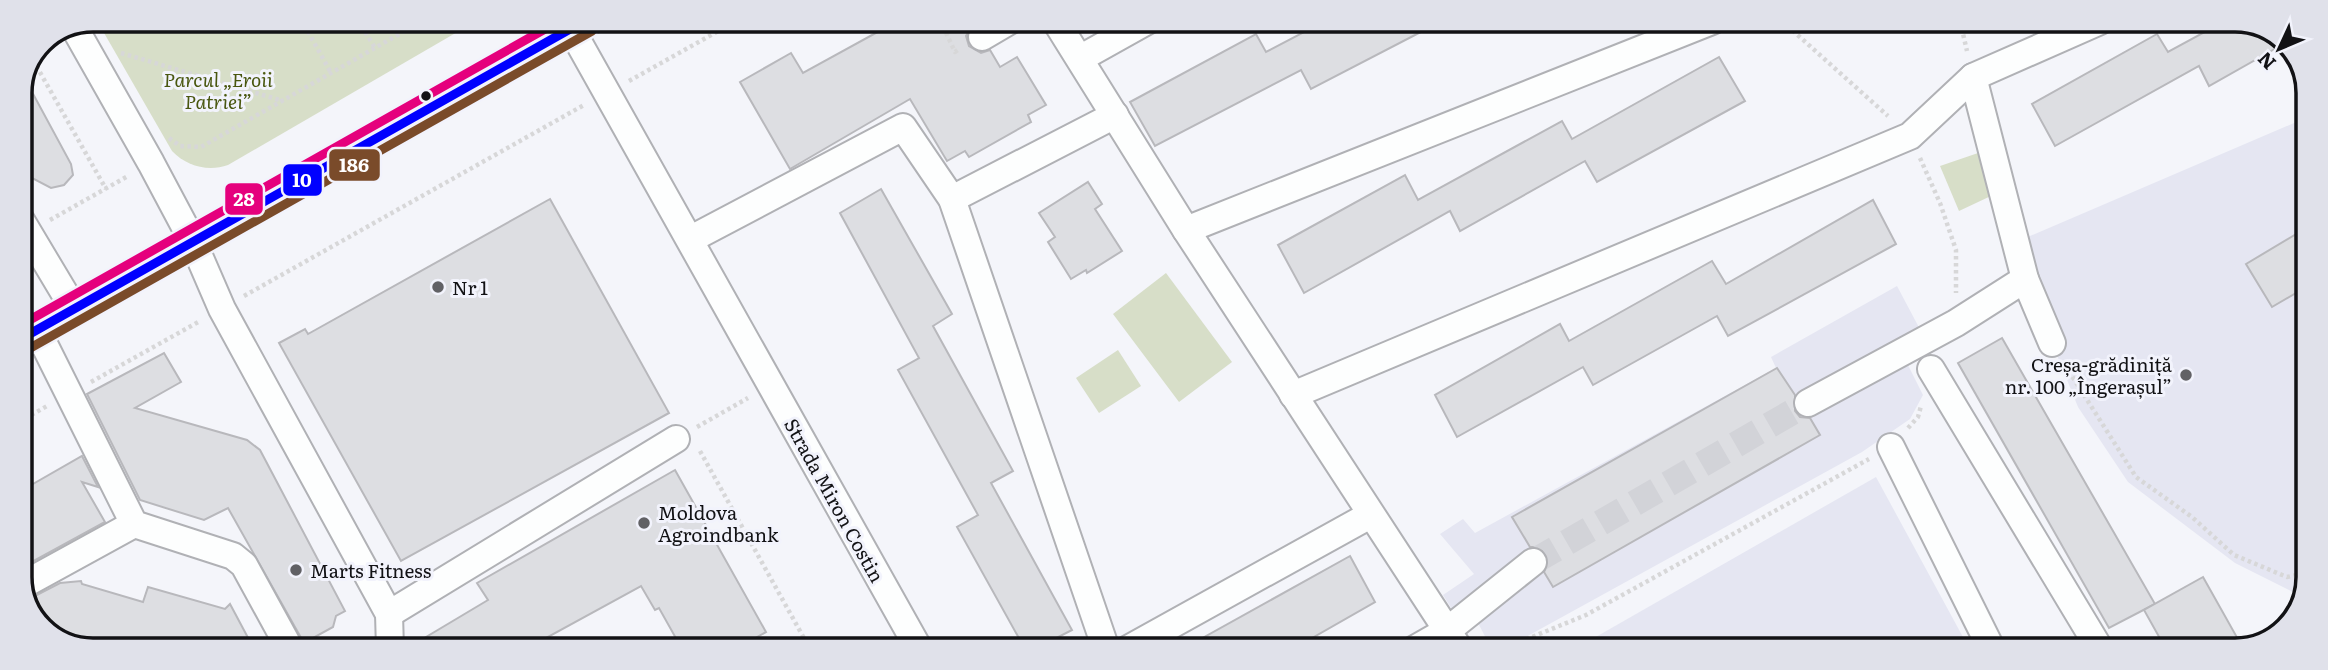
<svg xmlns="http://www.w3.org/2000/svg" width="2328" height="670" viewBox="0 0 2328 670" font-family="Literata,serif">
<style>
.built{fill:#e5e6f2}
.green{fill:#d7dec8}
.building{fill:#dddee2;stroke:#b8b8bc;stroke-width:2}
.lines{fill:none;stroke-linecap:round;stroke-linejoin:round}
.minor-tunnel{stroke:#d2d3d8;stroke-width:26;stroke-dasharray:26 13;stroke-linecap:butt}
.minor-casing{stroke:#b0b1b5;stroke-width:30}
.major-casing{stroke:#b0b1b5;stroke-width:37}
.path{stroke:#d7d7d8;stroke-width:4.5;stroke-dasharray:3.5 3.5;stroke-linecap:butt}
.minor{stroke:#fdfefe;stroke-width:26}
.major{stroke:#fdfefe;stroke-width:33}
.bus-1-casing{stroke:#f2f3fc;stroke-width:14}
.bus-2-casing{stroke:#f2f3fc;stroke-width:14}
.bus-3-casing{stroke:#f2f3fc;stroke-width:14}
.bus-1{stroke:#00f;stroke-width:9}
.bus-2{stroke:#7a4b2a;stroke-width:9}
.bus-3{stroke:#e5007d;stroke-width:9}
.bus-dot{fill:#121215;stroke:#f2f3fc;stroke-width:2.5}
.poi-dot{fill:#616165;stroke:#f2f3fc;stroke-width:2.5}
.labels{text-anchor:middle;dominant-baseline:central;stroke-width:6;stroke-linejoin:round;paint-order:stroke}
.park-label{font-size:19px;font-style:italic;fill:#495710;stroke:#f2f3fc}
.poi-label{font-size:19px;fill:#121215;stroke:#f2f3fc;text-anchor:start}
.street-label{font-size:19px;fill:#121215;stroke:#f2f3fc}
.rim{fill:none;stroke:#121215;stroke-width:3.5}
.line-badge{stroke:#f2f3fc;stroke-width:2.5}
.badge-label{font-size:19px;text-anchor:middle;font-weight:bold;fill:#fff}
</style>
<rect width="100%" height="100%" fill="#f4f5fa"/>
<g class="built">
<polygon points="2308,117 2306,591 2293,592 2235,563 2128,482 2078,407 2052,343 2023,239"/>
<polygon points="1897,286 1932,352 1908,365 1923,395 1910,419 1862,452 1502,650 1492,650 1475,617 1462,625 1443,595 1474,574 1440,534 1463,519 1475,533 1776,368 1771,357"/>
<polygon points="1876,477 1970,650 1573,650"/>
</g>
<g class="green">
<path d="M96,19L478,20L228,165C208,172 186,166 172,151Z"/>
<polygon points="1981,152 1993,195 1959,211 1940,166"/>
<polygon points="1166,273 1232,362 1179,402 1113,314"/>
<polygon points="1118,350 1141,386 1099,413 1076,378"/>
</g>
<g class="building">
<polygon points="912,20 973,20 974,23 966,36 969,46 981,53 990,50 1000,67 1017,57 1046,105 1028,115 1031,122 969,157 965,151 947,161 910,99 790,169 740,82 791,53 803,73 894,23 897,29"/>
<polygon points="1325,21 1442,21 1311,89 1301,70 1155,146 1130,102 1256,34 1266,52"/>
<polygon points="2223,22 2254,22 2287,42 2209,86 2199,66 2055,146 2032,104 2157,34 2168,52"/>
<polygon points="1719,57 1745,101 1597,182 1585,161 1460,231 1450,211 1304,293 1278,245 1405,175 1418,200 1562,121 1572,139"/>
<polygon points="25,79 71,164 73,175 64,185 51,188 30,177 19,158 19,92"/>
<polygon points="1088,182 1102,204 1095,209 1122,251 1087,273 1086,270 1071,279 1048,242 1055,237 1039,213"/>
<polygon points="881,189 952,314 933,326 1013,471 991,483 1072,630 1035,649 1025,649 957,527 978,515 898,370 919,358 840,213"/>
<polygon points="550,199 669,413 401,561 279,343 305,329 308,334"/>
<polygon points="1873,200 1896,244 1728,336 1717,316 1593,385 1583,367 1457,437 1435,395 1560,324 1569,341 1712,261 1726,284"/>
<polygon points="2308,227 2308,286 2272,307 2246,264"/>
<polygon points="2002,338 2155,604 2109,628 1958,363"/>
<polygon points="164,353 181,382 135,408 247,440 260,450 345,611 336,616 333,627 304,643 228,508 204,520 140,500 87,394"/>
<polygon points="1777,368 1795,395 1795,411 1800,417 1810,418 1820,435 1553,587 1544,572 1549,560 1546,553 1538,547 1530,547 1512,517"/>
<polygon points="82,456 98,487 82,482 105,522 19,569 19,492"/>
<polygon points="675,470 766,632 736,649 682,649 659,608 655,610 641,586 526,649 406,649 488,600 477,583"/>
<polygon points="1350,556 1375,602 1291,650 1181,650"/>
<polygon points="2203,577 2239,641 2221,651 2167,651 2144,610"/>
<polygon points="81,581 82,584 143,602 148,587 225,609 230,604 254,649 160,648 132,640 129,648 104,648 70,638 64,642 37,626 27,600 60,583"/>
</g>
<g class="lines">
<polyline class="minor-tunnel" points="1533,562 1808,403"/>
<g class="minor-casing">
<g id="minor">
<polyline points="566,20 919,649"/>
<polyline points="1055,20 1186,230 1460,650"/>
<polyline points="74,27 151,163 193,242 222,309 389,614 390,649"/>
<polyline points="982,37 1011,20"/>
<polyline points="1081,58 1149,20"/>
<polyline points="952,199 1115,115"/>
<polyline points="19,217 74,309"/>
<polyline points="1186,230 1712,21"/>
<polyline points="691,239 903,127 952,199 1106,649"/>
<polyline points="2025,279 2052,343"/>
<polyline points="37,330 134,524 233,556 244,565 290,649"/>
<polyline points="1931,369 2101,651"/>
<polyline points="1293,395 1910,136 1973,77 2100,21"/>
<polyline points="1808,403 1956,323 2025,279 1973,77"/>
<polyline points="1891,447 1992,650"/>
<polyline points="21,586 134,524"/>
<polyline points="389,614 676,439"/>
<polyline points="1126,650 1370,515"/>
<polyline points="1413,650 1448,630 1533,562"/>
</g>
</g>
<g class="major-casing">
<polyline id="major" points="19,340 586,20"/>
</g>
<g class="path">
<polyline points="301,19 331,73"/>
<polyline points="358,20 375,48"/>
<polyline points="940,20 955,52 959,49"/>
<polyline points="1782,21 1888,116"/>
<polyline points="1960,21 1967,51"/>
<polyline points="308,31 328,20"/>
<polyline points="121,53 283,101"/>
<polyline points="33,60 106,189"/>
<polyline points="629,81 738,20"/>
<polyline points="169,138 180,146 201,147 424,20"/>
<polyline points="1920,158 1940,203 1956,250 1956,293"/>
<polyline points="50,220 128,176"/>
<polyline points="244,296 584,105"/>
<polyline points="2065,365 2136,477 2192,517 2234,555 2287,577 2306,573"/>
<polyline points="91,382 200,321"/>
<polyline points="19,422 47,406"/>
<polyline points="697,427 748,398"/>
<polyline points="1908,428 1918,417 1921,406"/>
<polyline points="700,451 810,649"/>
<polyline points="1500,650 1586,615 1869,459"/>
</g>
<use href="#minor" class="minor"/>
<use href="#major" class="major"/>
<g class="bus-1-casing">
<polyline id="bus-1" points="19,340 586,20"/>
</g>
<g class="bus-2-casing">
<polyline id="bus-2" points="25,351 592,31"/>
</g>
<g class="bus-3-casing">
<polyline id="bus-3" points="19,326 561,20"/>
</g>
<use href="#bus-1" class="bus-1"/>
<use href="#bus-2" class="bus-2"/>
<use href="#bus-3" class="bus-3"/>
</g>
<circle class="bus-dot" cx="426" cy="96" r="6"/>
<g class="poi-dot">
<circle cx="438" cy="287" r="7"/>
<circle cx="2186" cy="375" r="7"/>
<circle cx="644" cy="523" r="7"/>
<circle cx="296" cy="570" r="7"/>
</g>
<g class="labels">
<g class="park-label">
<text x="218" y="79">Parcul „Eroii<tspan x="218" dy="22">Patriei”</tspan></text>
</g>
<g class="poi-label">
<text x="452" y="287">Nr 1</text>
<text x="2172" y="364" text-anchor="end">Creșa-grădiniță<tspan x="2172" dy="22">nr. 100 „Îngerașul”</tspan></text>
<text x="658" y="512">Moldova<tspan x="658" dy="22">Agroindbank</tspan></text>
<text x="310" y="570">Marts Fitness</text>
</g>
<g class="street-label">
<text transform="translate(835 500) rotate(61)">Strada Miron Costin</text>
</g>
</g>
<path d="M0 0H2328V670H0ZM93 32H2235A61 61 0 0 1 2296 93V577A61 61 0 0 1 2235 638H93A61 61 0 0 1 32 577V93A61 61 0 0 1 93 32Z" fill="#e0e1ea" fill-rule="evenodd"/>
<path class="rim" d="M93 32H2235A61 61 0 0 1 2296 93V577A61 61 0 0 1 2235 638H93A61 61 0 0 1 32 577V93A61 61 0 0 1 93 32Z"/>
<g class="line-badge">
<rect x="328" y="148" width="53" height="34" rx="7" fill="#7a4b2a"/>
<rect x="282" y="163" width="41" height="34" rx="7" fill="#00f"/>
<rect x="224" y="182" width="40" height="34" rx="7" fill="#e5007d"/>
</g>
<g class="badge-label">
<text x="354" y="172">186</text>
<text x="302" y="187">10</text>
<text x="244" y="206">28</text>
</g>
<g transform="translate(2279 49) rotate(226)" stroke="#f2f3fc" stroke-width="5" paint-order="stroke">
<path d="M0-5L12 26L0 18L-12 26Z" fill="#121215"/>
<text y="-10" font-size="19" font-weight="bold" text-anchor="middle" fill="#121215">N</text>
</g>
</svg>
